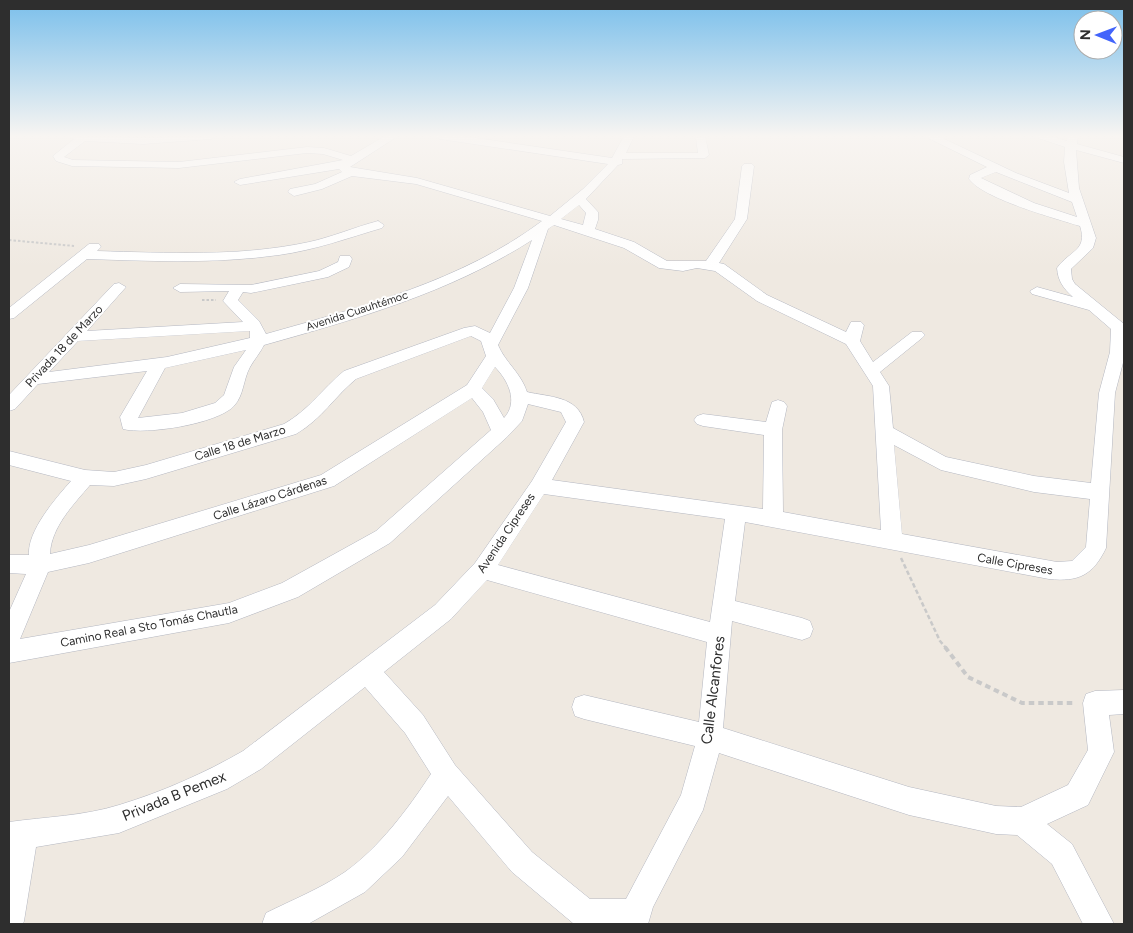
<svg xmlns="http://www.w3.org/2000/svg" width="1133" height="933" viewBox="0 0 1133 933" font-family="Figtree,sans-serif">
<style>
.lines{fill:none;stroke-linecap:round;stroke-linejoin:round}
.minor-casing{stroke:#b4b7c1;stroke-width:1}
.path-far2{stroke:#c9c9c9;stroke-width:2;stroke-dasharray:2.5 2;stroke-linecap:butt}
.path-far1{stroke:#c9c9c9;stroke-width:2.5;stroke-dasharray:4.5 2.5;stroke-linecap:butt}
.path{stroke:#c9c9c9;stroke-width:4;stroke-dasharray:5.5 4;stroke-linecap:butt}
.minor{fill:#fff;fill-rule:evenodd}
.labels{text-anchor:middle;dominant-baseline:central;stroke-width:4;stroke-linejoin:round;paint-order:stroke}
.far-street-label{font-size:11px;fill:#2e2e2e;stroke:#fff}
.street-label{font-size:12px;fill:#2e2e2e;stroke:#fff}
.near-street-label{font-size:15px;fill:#2e2e2e;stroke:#fff}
</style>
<rect width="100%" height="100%" fill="#efe9e1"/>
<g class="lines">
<g class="minor-casing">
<g id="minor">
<path d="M70,136L143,138L216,136L211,139L143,144L85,141L64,157L73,160L179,162L307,147L324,148L351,156L385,136H398L350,167L417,178L550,216L583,189L608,164L440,139L435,136H463L612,158L624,136H634L626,153H698L696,138L705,136L709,155L705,158L622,159V164L618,165L586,199L598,212V220L595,229L634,242L667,261H706L735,219L742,166L744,164H752L754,166L747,219L719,263L724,264L767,295L846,332L851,322H861L864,325L860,341L873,362L912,332H922L925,335L922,338L880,372L889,386L893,428L946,457L1034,476L1091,483L1099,393L1110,352L1111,329L1089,310L1032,294L1030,291L1037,287L1073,297C1063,288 1058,281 1057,268C1070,250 1088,251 1080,226C1054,218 984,199 969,179L970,175L987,167L924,136H938L1016,173L1069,193L1064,162L1065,147L1032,136H1050L1067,141L1068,136H1078L1077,144L1124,157V163L1076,150L1079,188L1096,238L1093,248L1071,269L1072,279L1075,284L1124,324V359L1115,393L1106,548C1093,575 1079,582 1049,579L745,522L735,601L802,618L810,621L813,629L810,637L802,640L732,621L723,728L909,787L996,806L1021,807L1068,785L1088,750L1083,703L1086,694L1095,691L1124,690V714L1109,715L1114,752L1088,805L1047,824L1072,844L1114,924H1083L1052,864L1017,835L996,834L909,815L719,753L703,810L653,907L648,924H574L512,872L448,796L402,857L365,892L308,924H262L266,913C292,900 320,889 345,872C379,848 408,809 431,774L405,733L365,687L261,769L227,789L119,833L36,847L24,921L23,924H9V822C45,817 84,816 119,805C162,792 205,773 243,751L435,605L475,563L532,481L566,422L561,412L528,404L522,421L507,437L390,543L298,597L229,623L9,663V612L26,574L9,573V555H29C27,531 56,498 71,481L9,465V451L85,470L114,472L146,465L284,424C310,409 321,390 344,371L464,328L475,326L490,333L514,288L532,240C451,292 357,319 264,345C260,353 254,360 250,367C243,380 244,395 234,406C217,424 146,435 123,429L120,417L147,371L38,384L15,409L9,411V395L114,284L119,283L126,287L87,331L243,322L223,301L229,291L180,292L173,288L180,284L251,285L319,271L338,262L340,256H350L352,259L349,267L328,277L251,293L243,292L238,300L259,321L266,334C361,307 462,281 542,221L416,184L352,176L322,189L294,196L288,192L290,189L315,184L342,172L339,169L240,185L234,182L240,179L343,160L323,154L307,153L179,168L72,166L56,161L53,156L74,139ZM996,172L1072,202L1077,217L1034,203L981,178ZM579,205L586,213L583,225L561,219ZM554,225L624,248L659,268L683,271L697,268L715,271L757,301L846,344L873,386L881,530L783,512L782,430L787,406L784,402L778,400L772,402L766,422L703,414L697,416L694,420L697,424L703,426L764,435L763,509L552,480L584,422C578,396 549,397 527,392C521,373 505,362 498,345L528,288L548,229ZM250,331V338L167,357L49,372L78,341ZM471,336L481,341L486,356L467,385L321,475L89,545L50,554C51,527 74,504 90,485L114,486L146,479L296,434C323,418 333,398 356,379ZM246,350L234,367L224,395L215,403L182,413L138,418L165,368ZM495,367C508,380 519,402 504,418L493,399L482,388ZM472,398L483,412L491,430L376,531L282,583L229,603L20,639L48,572L89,563L334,486ZM894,445L941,470L1034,492L1090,499L1086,547L1072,561L1057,562L902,534ZM544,494L725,519L710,622L498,565ZM487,580L707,642L699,722L584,695L575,698L572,707L575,716L584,719L695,746L681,795L626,899H590L532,852L455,765L423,715L384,672L451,619Z"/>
<path d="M378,221L384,225L382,228C348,238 315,250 279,255C215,264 151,261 87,259L14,318L9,319V308L89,244H99L101,247L97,251C168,253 239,257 309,242C332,237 355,227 378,221Z"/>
</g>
</g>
<g class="path-far2">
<polyline points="9,240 74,246"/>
<polyline points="202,300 216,300"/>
</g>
<polyline class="path-far1" points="901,558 940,641 946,648"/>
<polyline class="path" points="945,647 968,677 1022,703 1076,703"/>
<use href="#minor" class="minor"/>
</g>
<linearGradient id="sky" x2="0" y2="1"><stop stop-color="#7abfeb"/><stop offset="0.51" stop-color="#f8f5f2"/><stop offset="1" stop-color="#f8f5f2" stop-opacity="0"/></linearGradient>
<rect width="1133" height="267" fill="url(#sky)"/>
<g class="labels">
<g class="far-street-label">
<text transform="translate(357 311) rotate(-18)">Avenida Cuauhtémoc</text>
</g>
<g class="street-label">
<text transform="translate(64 346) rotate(-47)">Privada 18 de Marzo</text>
<text transform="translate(240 443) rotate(-17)">Calle 18 de Marzo</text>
<text transform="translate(270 498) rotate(-18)">Calle Lázaro Cárdenas</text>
<text transform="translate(506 533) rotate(-56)">Avenida Cipreses</text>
<text transform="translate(1015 564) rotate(10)">Calle Cipreses</text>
<text transform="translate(149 626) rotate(-11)">Camino Real a Sto Tomás Chautla</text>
</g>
<g class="near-street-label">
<text transform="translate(713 690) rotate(-83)">Calle Alcanfores</text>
<text transform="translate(174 796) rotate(-22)">Privada B Pemex</text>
</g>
</g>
<rect width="1133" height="933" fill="none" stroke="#2e2e2e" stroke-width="20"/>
<g transform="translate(1098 35) rotate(271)"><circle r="24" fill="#ffffff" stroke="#ababab"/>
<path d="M0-4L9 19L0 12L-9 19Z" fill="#4264fb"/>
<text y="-8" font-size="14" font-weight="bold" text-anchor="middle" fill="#2e2e2e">N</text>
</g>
</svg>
